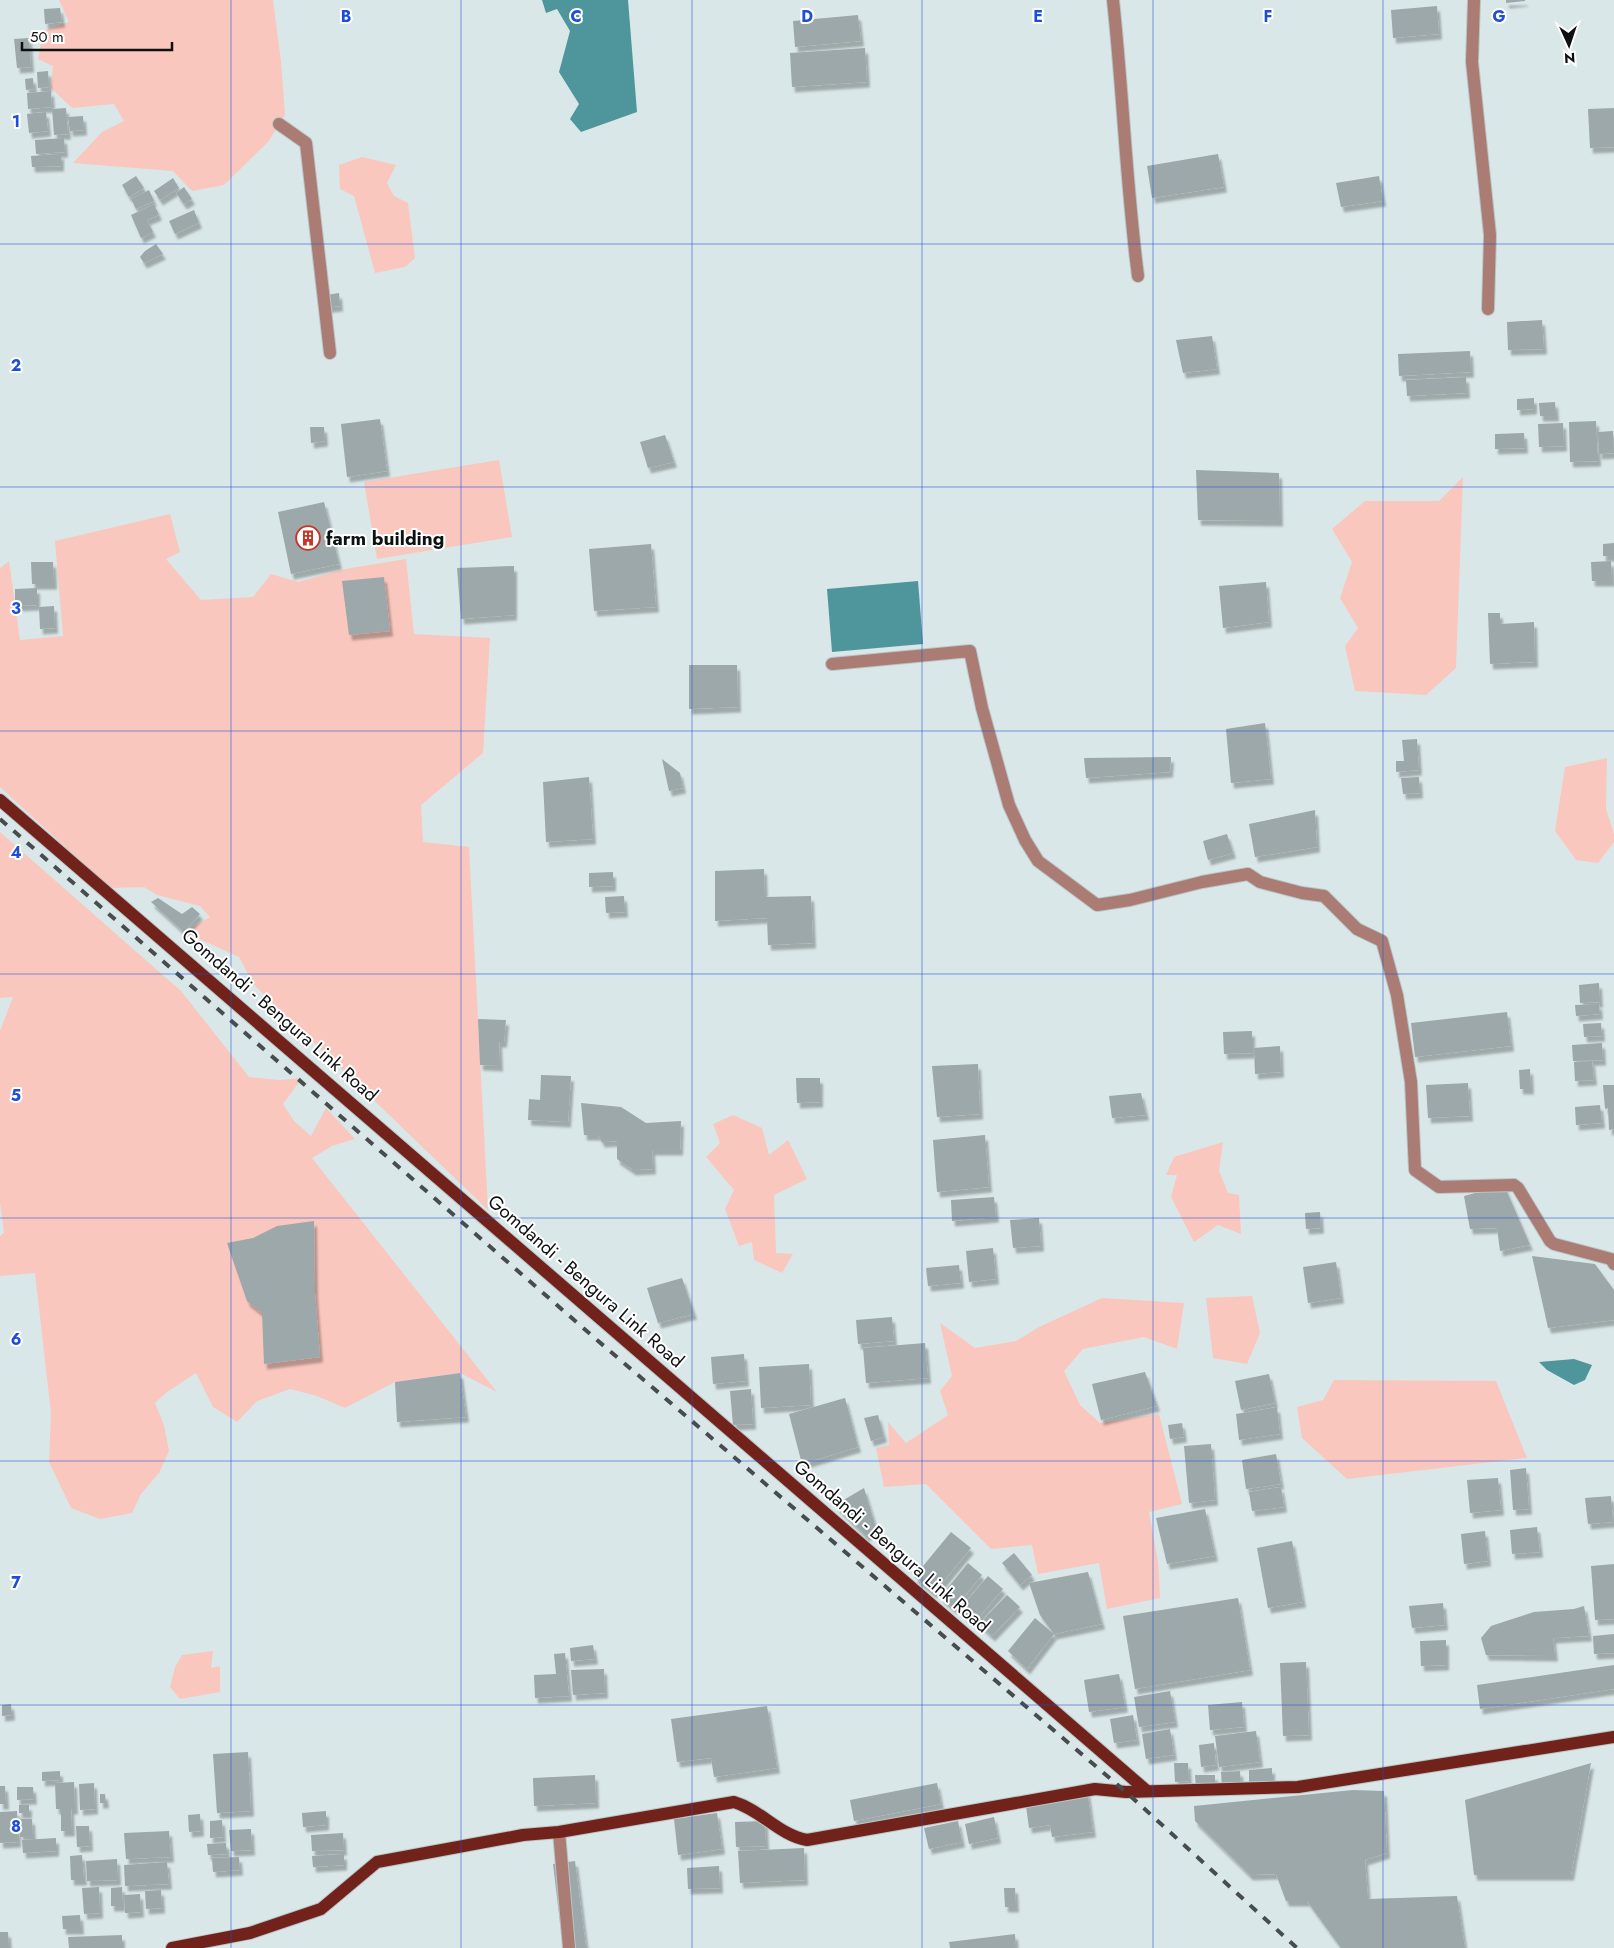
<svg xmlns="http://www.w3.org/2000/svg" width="1614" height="1948" viewBox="0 0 1614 1948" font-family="Jost,sans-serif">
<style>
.green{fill:#f9c7be}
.water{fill:#4e969c}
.building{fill:#9ca8a9;filter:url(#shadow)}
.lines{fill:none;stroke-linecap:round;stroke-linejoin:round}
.minor-casing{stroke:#b9c5c6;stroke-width:14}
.major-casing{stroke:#b9c5c6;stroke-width:14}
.minor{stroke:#aa7c74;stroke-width:12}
.major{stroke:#71221a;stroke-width:12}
.rail{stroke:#474d4e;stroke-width:4;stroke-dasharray:9 9;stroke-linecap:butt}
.grid{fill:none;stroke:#1d4ed8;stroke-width:1;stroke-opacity:0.55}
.labels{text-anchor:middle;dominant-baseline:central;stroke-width:4;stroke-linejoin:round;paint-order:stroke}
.poi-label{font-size:19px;font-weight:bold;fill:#0d1111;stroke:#fff;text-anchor:start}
.street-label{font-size:19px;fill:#0d1111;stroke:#fff}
.grid-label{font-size:16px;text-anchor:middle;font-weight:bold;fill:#1d4ed8;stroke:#fff;stroke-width:4;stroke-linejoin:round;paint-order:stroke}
</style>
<defs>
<filter id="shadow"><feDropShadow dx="3" dy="5.5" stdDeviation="1" flood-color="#0004"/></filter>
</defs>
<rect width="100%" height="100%" fill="#dae7e8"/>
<g class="green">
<polygon points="59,0 273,0 281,62 285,115 268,142 224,185 192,191 173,171 73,163 102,132 124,121 114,104 72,108 51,88 53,66 38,59 43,31 69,22"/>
<polygon points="362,157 396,165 387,183 394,196 408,203 415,258 405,267 375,273 354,196 340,189 339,165"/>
<polygon points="499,460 512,537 377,559 364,482"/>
<polygon points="1463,477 1456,668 1426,695 1355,691 1345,646 1358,628 1340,598 1352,562 1332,529 1365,501 1439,501"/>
<polygon points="170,514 180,552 166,559 201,600 253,597 271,574 298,582 345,569 406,559 414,634 490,638 483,753 421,805 423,842 469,847 488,1210 253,984 239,957 184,932 210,917 200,906 157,895 144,887 110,888 0,787 0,568 9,561 20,640 63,636 55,541"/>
<polygon points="1607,758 1606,809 1614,834 1614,842 1598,863 1576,860 1555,831 1565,767"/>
<polygon points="0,832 181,991 249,1077 279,1080 302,1078 283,1104 294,1121 311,1136 326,1108 355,1139 332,1146 312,1158 497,1392 460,1373 395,1382 345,1408 317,1396 290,1389 257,1401 237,1422 213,1407 196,1373 167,1392 155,1403 164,1425 169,1451 159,1473 141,1494 132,1513 100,1519 71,1508 49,1462 51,1413 35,1273 0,1276 0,1236 4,1233 0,1202 0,1031 13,997 0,998"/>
<polygon points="733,1115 762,1128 769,1155 788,1140 807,1179 774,1195 776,1253 793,1254 782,1273 754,1260 752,1242 739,1246 725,1209 734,1190 706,1157 720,1143 713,1124"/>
<polygon points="1223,1142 1219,1171 1228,1193 1239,1195 1241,1234 1218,1225 1194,1242 1171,1197 1177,1175 1166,1175 1174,1157"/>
<polygon points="1252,1296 1260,1333 1247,1364 1213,1358 1206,1298"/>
<polygon points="1102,1298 1184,1303 1177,1349 1144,1337 1083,1349 1064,1371 1080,1405 1100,1423 1159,1414 1182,1504 1149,1512 1158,1562 1160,1598 1107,1609 1099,1563 1038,1574 1032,1545 991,1549 926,1484 884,1487 876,1448 889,1445 888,1422 906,1443 948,1415 940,1391 952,1376 940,1323 975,1348 1016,1341 1039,1327"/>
<polygon points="1334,1380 1496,1381 1527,1458 1347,1479 1302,1438 1297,1407 1323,1400"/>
<polygon points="213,1651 211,1668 220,1666 220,1692 180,1699 170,1687 175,1667 182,1655"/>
</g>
<g class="water">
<polygon points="542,0 628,0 637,112 581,132 570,119 579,104 559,72 570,31 557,9 546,13"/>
<polygon points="918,581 923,644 832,652 827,589"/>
<polygon points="1574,1359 1592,1365 1585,1380 1574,1385 1547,1370 1539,1362"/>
</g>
<g class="building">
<polygon points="1506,0 1525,0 1525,1 1506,3"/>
<polygon points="1437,6 1439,34 1393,38 1391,10"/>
<polygon points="60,8 62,22 45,24 44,9"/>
<polygon points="858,15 861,41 795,47 793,21"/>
<polygon points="29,38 31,67 17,68 14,39"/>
<polygon points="865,48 867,82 792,87 790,53"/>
<polygon points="48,71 49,87 38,88 37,72"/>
<polygon points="33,78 34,89 26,90 25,79"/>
<polygon points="51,91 52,107 28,109 27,93"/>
<polygon points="66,108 68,134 54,135 52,109"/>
<polygon points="1614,108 1614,147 1590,148 1588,109"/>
<polygon points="46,112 48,131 29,133 27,114"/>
<polygon points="83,116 84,130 70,131 68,117"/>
<polygon points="64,138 65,152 36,154 35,140"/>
<polygon points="61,154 61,166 32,167 31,156"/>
<polygon points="1218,154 1224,187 1152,198 1147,166"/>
<polygon points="136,176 144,188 129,197 122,185"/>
<polygon points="1379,176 1383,201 1341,207 1336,183"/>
<polygon points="173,178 179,188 160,200 154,191"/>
<polygon points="184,187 192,199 184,204 176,193"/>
<polygon points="149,190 154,201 136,209 131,199"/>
<polygon points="154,204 159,215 147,220 153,232 141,238 131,215"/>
<polygon points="194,210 199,223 175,234 169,221"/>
<polygon points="156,244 163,254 144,263 140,257 145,251"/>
<polygon points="339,293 340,306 322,308 320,296"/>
<polygon points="1542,320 1544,349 1508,350 1507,322"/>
<polygon points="1212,336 1217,369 1183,373 1176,340"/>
<polygon points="1470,351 1471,372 1399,376 1398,354"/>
<polygon points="1466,377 1467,393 1407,396 1406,380"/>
<polygon points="1534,398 1534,409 1517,410 1517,399"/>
<polygon points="1555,402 1556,416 1540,416 1539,403"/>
<polygon points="380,419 387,471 347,477 341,424"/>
<polygon points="1596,421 1598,461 1570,462 1569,422"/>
<polygon points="1563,423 1564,446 1539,447 1538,424"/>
<polygon points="310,427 324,427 325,441 311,443"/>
<polygon points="1613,431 1614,453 1599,454 1598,432"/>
<polygon points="1524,433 1525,448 1495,449 1495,434"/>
<polygon points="665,435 674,462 648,468 640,442"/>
<polygon points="1196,470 1279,473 1280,521 1198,520"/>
<polygon points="324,502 339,564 291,574 278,512"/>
<polygon points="1614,543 1614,556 1603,556 1603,544"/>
<polygon points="651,544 656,607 594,611 589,549"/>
<polygon points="1611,561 1612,581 1592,581 1591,562"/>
<polygon points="31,562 53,562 54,584 32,584"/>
<polygon points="514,566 514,615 461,619 457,568"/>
<polygon points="384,577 390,631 349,635 342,581"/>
<polygon points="1266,582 1269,622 1223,628 1219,586"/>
<polygon points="37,588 37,605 15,606 15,589"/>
<polygon points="54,606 55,628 40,629 39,607"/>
<polygon points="1488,613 1500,613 1500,624 1534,622 1535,662 1490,664"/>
<polygon points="689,665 737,665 738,707 689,709"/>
<polygon points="1265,723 1271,779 1231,783 1226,729"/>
<polygon points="1417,739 1419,770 1396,772 1396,761 1404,761 1402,740"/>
<polygon points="1171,757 1170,772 1086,778 1084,758"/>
<polygon points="662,759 680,773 683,788 669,791"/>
<polygon points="589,777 593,839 546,842 543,782"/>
<polygon points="1419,777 1420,793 1403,794 1401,778"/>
<polygon points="1315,810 1317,847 1255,857 1249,824"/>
<polygon points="1227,834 1233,853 1208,860 1203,841"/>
<polygon points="764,869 765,897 811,896 813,943 768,945 767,918 715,921 715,871"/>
<polygon points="613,872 613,886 589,887 589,873"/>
<polygon points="624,896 625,912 606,913 605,897"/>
<polygon points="158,898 182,914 192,907 200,914 184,932 151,902"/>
<polygon points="1599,983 1600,1002 1580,1003 1579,985"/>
<polygon points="1599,1004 1600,1014 1576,1016 1575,1005"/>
<polygon points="1507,1012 1511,1046 1415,1057 1411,1023"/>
<polygon points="478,1019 506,1020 504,1042 499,1042 500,1066 480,1065"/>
<polygon points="1601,1023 1602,1036 1584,1037 1583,1024"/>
<polygon points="1252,1031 1252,1053 1224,1054 1223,1032"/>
<polygon points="1602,1043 1603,1060 1573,1061 1572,1045"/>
<polygon points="1280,1046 1281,1072 1255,1074 1254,1048"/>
<polygon points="1592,1061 1594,1080 1575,1081 1574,1062"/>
<polygon points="978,1064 980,1114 937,1117 932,1066"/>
<polygon points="1530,1069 1531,1089 1520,1089 1519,1070"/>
<polygon points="541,1075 571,1076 568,1122 528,1120 529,1099 540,1100"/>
<polygon points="796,1078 820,1078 820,1102 797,1103"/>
<polygon points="1468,1083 1470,1116 1428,1118 1426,1085"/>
<polygon points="1603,1085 1614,1085 1614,1129 1609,1130 1608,1108 1605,1109"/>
<polygon points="1141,1093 1146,1115 1112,1118 1109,1096"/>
<polygon points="581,1103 621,1107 646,1123 681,1121 680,1150 652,1150 653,1169 633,1170 617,1159 617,1141 602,1142 598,1135 584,1135"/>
<polygon points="1600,1105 1602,1123 1576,1125 1575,1107"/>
<polygon points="985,1135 989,1187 937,1192 933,1140"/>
<polygon points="1504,1185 1530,1245 1500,1251 1497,1228 1470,1229 1464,1196"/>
<polygon points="994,1197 996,1217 952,1221 951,1200"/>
<polygon points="1320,1212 1321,1228 1306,1229 1305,1213"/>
<polygon points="1039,1218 1041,1246 1013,1248 1010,1220"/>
<polygon points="314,1221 315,1294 320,1357 264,1364 262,1313 247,1301 227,1243 253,1238 277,1226"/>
<polygon points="993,1248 996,1279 969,1282 966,1251"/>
<polygon points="1532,1256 1595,1264 1614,1290 1614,1320 1548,1328"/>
<polygon points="1336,1262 1341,1298 1308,1303 1303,1267"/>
<polygon points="959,1265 961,1283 928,1286 926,1268"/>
<polygon points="682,1278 694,1314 658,1323 647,1288"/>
<polygon points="892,1317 894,1341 858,1344 856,1320"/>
<polygon points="925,1343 928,1378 866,1383 863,1348"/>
<polygon points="744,1354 746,1381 713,1384 711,1357"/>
<polygon points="809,1364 811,1405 761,1408 759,1367"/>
<polygon points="1145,1372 1157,1406 1101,1420 1092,1384"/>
<polygon points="460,1373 466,1417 397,1422 395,1382"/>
<polygon points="1269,1374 1275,1403 1241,1410 1235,1381"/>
<polygon points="751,1389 753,1424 733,1425 730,1391"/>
<polygon points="845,1398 858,1447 802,1464 789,1414"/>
<polygon points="1277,1407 1280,1434 1239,1440 1236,1414"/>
<polygon points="878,1415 884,1437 871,1441 864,1418"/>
<polygon points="1182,1423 1184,1437 1170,1439 1168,1425"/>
<polygon points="1211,1444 1215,1500 1189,1503 1184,1446"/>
<polygon points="1276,1454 1281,1484 1246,1489 1242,1460"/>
<polygon points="1526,1468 1529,1509 1513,1510 1510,1470"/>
<polygon points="1498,1478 1501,1510 1470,1513 1467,1480"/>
<polygon points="1281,1487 1284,1507 1252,1511 1249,1492"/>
<polygon points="864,1488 877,1531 866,1536 835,1505"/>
<polygon points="1611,1496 1613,1522 1588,1524 1585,1498"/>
<polygon points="1205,1509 1215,1556 1167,1564 1156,1518"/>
<polygon points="1537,1527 1540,1552 1512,1554 1510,1530"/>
<polygon points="1485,1531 1488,1561 1464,1564 1461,1534"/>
<polygon points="951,1532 971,1548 934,1593 914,1577"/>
<polygon points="1292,1541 1303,1602 1268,1608 1257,1548"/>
<polygon points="1014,1553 1032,1575 1020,1585 1002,1563"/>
<polygon points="968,1563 982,1575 954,1609 940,1597"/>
<polygon points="1614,1564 1614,1619 1595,1620 1591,1566"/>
<polygon points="1088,1572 1102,1624 1054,1634 1027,1669 1008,1651 1035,1618 1054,1634 1040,1615 1029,1583"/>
<polygon points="988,1576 1003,1589 974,1623 959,1610"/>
<polygon points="1007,1595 1020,1607 992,1636 979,1624"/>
<polygon points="1238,1598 1250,1670 1135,1689 1123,1616"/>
<polygon points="1443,1603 1445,1625 1412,1628 1409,1606"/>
<polygon points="1584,1606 1589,1636 1553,1638 1555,1656 1486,1655 1481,1638 1491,1626 1534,1612 1574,1609"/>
<polygon points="1614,1634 1614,1653 1594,1654 1593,1636"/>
<polygon points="1446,1640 1446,1665 1421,1666 1420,1641"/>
<polygon points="593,1645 595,1659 571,1661 570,1648"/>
<polygon points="565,1653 569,1696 535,1698 534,1675 556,1674 554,1654"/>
<polygon points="1306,1662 1309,1735 1283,1736 1280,1663"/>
<polygon points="1614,1665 1614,1689 1480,1709 1477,1685"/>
<polygon points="604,1669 605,1693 573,1695 571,1670"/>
<polygon points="1119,1674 1125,1707 1089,1712 1084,1680"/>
<polygon points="1170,1691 1175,1722 1139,1727 1134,1697"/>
<polygon points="1242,1702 1244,1727 1210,1730 1208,1705"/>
<polygon points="11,1704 12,1715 2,1716 2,1705"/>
<polygon points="767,1706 777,1768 714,1777 711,1758 677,1762 671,1719"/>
<polygon points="1133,1715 1137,1740 1114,1743 1110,1719"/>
<polygon points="1170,1729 1174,1755 1146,1759 1142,1734"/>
<polygon points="1256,1731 1260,1762 1219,1767 1215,1736"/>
<polygon points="1214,1743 1216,1765 1201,1767 1199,1745"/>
<polygon points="248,1752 251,1811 217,1813 213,1754"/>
<polygon points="1174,1763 1188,1763 1189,1781 1175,1782"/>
<polygon points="1591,1763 1571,1875 1474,1875 1465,1800"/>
<polygon points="1272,1768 1272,1785 1249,1786 1249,1770"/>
<polygon points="60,1771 60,1780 42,1781 42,1772"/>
<polygon points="1240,1771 1241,1787 1222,1788 1221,1772"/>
<polygon points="595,1775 596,1803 534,1806 533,1778"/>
<polygon points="1195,1775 1215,1775 1215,1788 1196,1789"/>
<polygon points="74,1782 75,1809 71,1809 72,1831 61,1831 61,1809 56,1809 55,1783"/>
<polygon points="94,1783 95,1809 80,1810 79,1784"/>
<polygon points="937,1783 941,1804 854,1821 850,1800"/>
<polygon points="0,1786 5,1786 6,1804 0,1804"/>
<polygon points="17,1787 33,1787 34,1799 17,1800"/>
<polygon points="1087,1790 1093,1832 1052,1837 1050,1825 1029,1828 1025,1799"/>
<polygon points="1353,1790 1384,1791 1387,1853 1365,1860 1368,1899 1457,1896 1465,1948 1341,1948 1307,1901 1286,1901 1276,1874 1250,1875 1195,1821 1194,1806"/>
<polygon points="100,1794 105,1794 106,1803 100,1803"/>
<rect x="19" y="1805" width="10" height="8"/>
<polygon points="17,1811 18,1842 0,1843 0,1812"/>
<polygon points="326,1811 326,1825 303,1827 302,1813"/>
<polygon points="717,1813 722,1849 678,1855 674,1819"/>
<polygon points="200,1814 201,1831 189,1832 188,1815"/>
<polygon points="994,1817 998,1838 969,1844 965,1824"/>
<polygon points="19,1819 32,1819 33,1837 20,1837"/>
<polygon points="222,1820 223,1837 210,1838 210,1821"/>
<polygon points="765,1821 766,1846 736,1847 735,1822"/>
<polygon points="958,1821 962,1842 929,1849 924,1828"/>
<polygon points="76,1826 89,1826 90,1846 77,1847"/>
<polygon points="251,1829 252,1850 231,1851 229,1830"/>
<polygon points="169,1831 171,1857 126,1859 124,1833"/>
<polygon points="343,1833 344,1850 312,1851 311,1835"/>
<polygon points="56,1838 56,1851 23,1853 22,1840"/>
<polygon points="226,1843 227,1854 208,1855 207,1844"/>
<polygon points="804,1848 805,1880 740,1883 738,1851"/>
<polygon points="344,1854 344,1865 313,1867 312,1856"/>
<polygon points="82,1855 84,1880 71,1880 70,1856"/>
<polygon points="239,1857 240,1870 213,1872 212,1858"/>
<polygon points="117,1859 118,1880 87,1881 86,1861"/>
<polygon points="575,1861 586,1948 563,1948 553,1864"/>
<polygon points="167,1862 169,1884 125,1886 124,1865"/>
<polygon points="719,1866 720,1888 688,1889 687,1868"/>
<polygon points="99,1887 100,1913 84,1914 82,1888"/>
<polygon points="122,1887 123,1906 111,1906 111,1888"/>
<polygon points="1004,1888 1015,1888 1016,1907 1005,1907"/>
<polygon points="161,1890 162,1908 146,1909 145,1891"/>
<polygon points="140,1894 141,1912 125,1913 124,1895"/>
<polygon points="80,1915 81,1929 63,1929 62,1916"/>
<polygon points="0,1932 8,1932 9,1948 0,1948"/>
<polygon points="1015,1934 1016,1948 950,1948 949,1942"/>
<polygon points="122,1935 122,1948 69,1948 68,1937"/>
</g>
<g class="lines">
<g class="minor-casing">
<g id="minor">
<path d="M1113,0C1123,92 1126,184 1138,276"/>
<polyline points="1474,0 1472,62 1490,235 1488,309"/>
<polyline points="279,124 306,143 330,353"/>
<polyline points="832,664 970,651 982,708 1009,805 1025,840 1038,861 1097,905 1130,900 1202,882 1248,874 1260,882 1302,893 1324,896 1357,929 1382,941 1397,995 1411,1082 1415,1170 1439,1187 1514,1185 1518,1188 1550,1241 1554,1244 1611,1259 1614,1264"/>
<polyline points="559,1832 569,1948"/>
</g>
</g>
<g class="major-casing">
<g id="major">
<polyline points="0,800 1147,1791"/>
<path d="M172,1948L250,1933L321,1909L377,1862L523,1835L559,1832L734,1802C761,1810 779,1835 807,1840L1095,1789L1126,1792L1298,1787L1614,1737"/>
</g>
</g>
<use href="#minor" class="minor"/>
<use href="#major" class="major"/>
<polyline class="rail" points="0,819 597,1340 1126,1792 1297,1948"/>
</g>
<path class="grid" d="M231,0V1948M461,0V1948M692,0V1948M922,0V1948M1153,0V1948M1383,0V1948M0,244H1614M0,487H1614M0,731H1614M0,974H1614M0,1218H1614M0,1461H1614M0,1705H1614"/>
<defs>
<g id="building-ring" transform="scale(1.25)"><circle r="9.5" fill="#fff" stroke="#c33629" stroke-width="1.5"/><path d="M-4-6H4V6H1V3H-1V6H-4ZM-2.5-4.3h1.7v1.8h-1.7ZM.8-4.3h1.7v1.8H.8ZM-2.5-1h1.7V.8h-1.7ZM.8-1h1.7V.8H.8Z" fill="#c33629"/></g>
</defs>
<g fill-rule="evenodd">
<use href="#building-ring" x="308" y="538"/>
</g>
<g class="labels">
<g class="poi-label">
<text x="326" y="538">farm building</text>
</g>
<g class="street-label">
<text transform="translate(280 1015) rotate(41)">Gomdandi - Bengura Link Road</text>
<text transform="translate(586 1281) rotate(41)">Gomdandi - Bengura Link Road</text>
<text transform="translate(892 1546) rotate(41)">Gomdandi - Bengura Link Road</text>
</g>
</g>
<g class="grid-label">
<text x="346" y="22">B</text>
<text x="576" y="22">C</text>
<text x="807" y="22">D</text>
<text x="1038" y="22">E</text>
<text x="1268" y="22">F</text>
<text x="1499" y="22">G</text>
<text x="16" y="127">1</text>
<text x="16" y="371">2</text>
<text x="16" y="614">3</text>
<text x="16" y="858">4</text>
<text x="16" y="1101">5</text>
<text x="16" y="1345">6</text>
<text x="16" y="1588">7</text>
<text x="16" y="1832">8</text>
</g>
<g transform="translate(1569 45) rotate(177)" stroke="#ffffff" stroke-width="4" paint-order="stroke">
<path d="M0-4L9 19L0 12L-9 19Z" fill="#0d1111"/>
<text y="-8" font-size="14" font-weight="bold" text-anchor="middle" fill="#0d1111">N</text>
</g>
<path d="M22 42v8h150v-8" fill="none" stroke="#0d1111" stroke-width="2.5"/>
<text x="30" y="42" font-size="15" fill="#0d1111" stroke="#ffffff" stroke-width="4" paint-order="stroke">50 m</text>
</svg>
